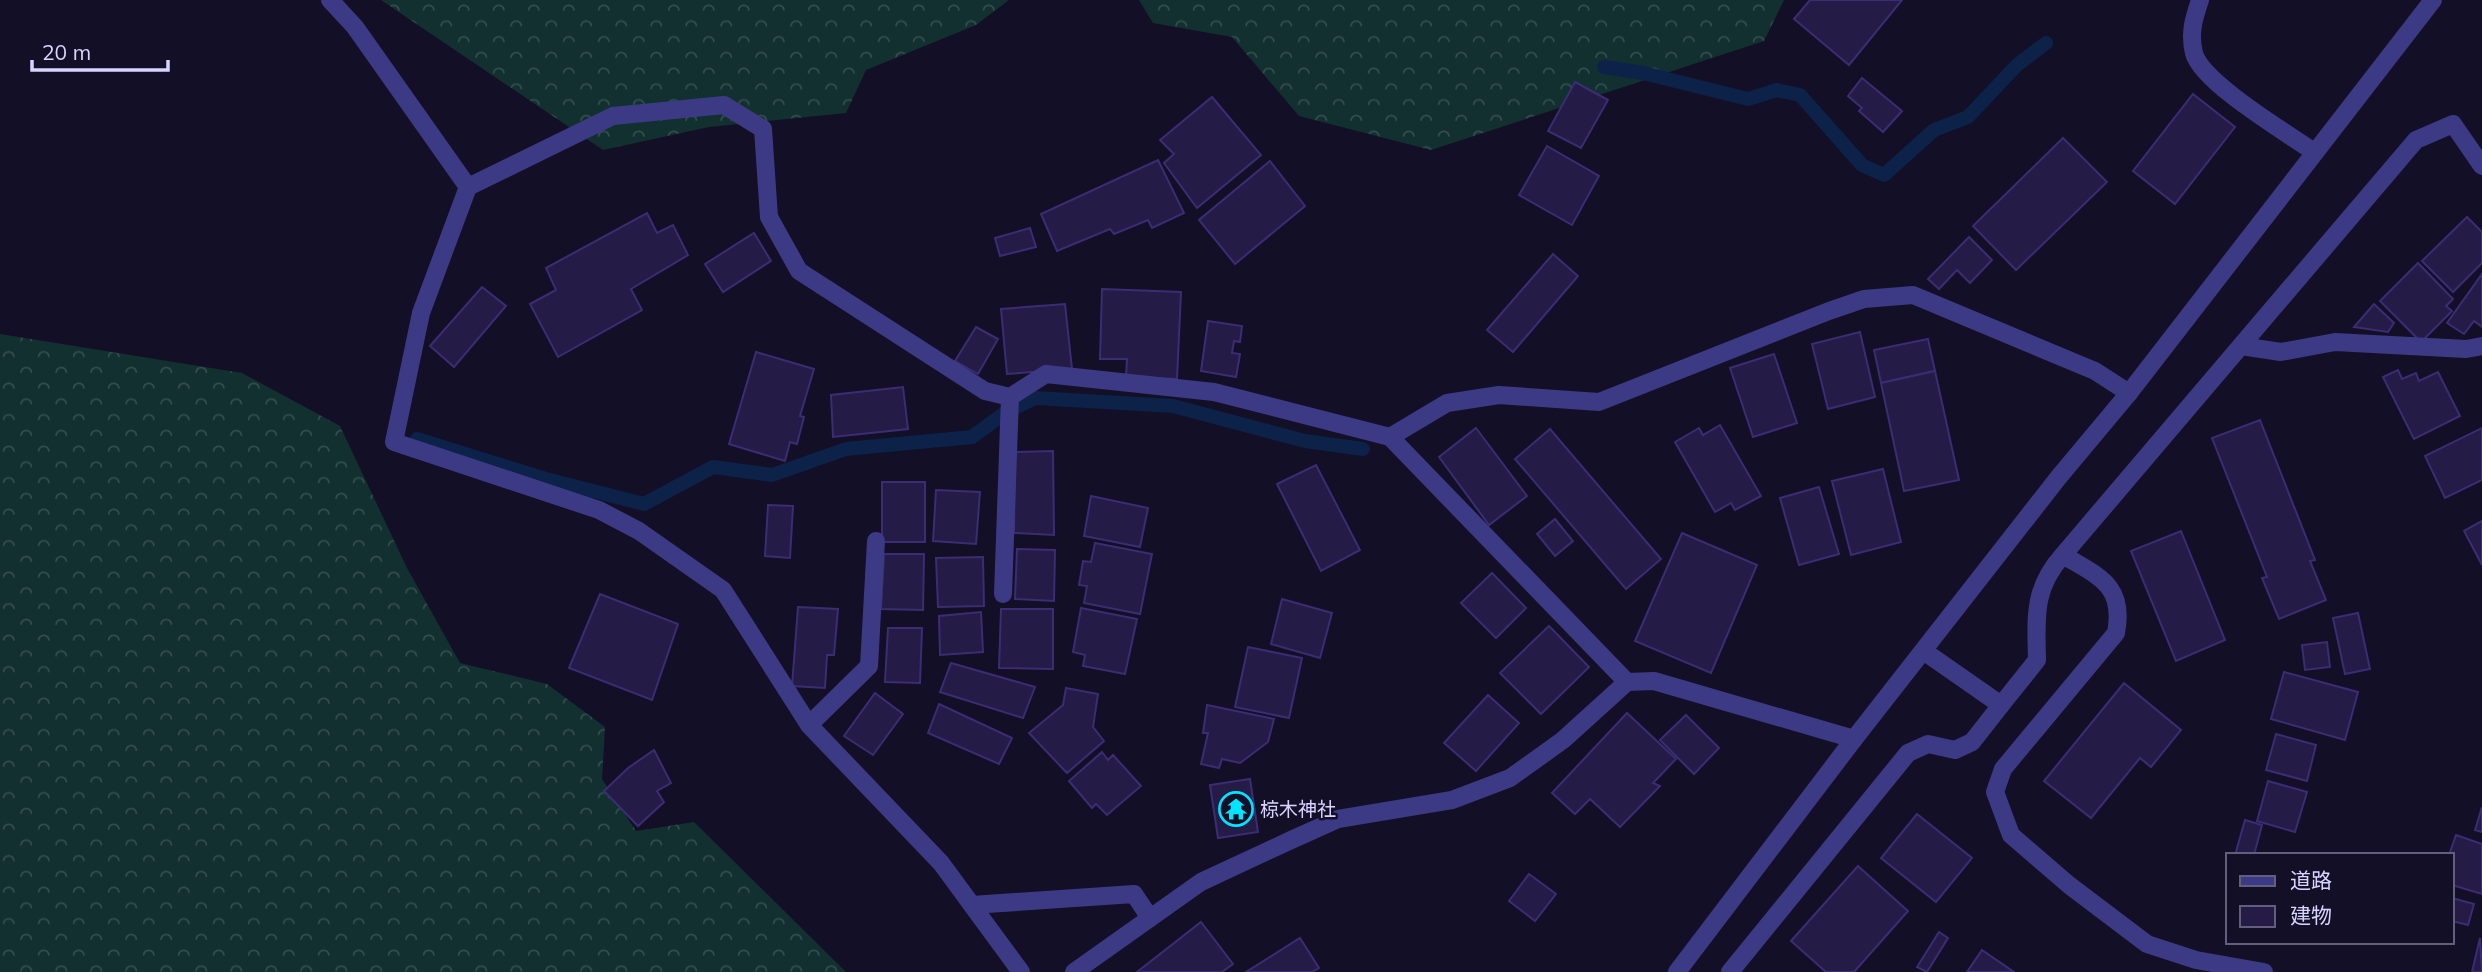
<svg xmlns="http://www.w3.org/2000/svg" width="2482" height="972" viewBox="0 0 2482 972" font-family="Mulish,'Noto Sans JP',sans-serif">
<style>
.forest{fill:url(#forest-crowns)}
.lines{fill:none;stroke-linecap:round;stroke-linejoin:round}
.stream{stroke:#0c2248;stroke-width:14}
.building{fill:#241b47;stroke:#3b2d73;stroke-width:2}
.minor{stroke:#3d3a85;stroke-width:18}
.labels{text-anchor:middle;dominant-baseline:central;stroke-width:5;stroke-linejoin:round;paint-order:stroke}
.poi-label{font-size:19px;fill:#d9d4ff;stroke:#130f26;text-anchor:start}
</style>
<defs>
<pattern id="forest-crowns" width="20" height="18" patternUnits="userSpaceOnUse" patternTransform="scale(1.75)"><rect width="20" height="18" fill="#12302f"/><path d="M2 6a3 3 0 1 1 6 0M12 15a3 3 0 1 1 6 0" fill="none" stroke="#344d4e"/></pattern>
</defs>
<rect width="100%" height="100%" fill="#130f26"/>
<g class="forest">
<polygon points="381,0 1009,0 976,25 866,70 846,113 709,127 603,150"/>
<polygon points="1139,0 1784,0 1764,41 1431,150 1299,116 1232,37 1153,23"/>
<polygon points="0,334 242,373 340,426 407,568 460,663 547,684 605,727 602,779 636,831 694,822 846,972 0,972"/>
</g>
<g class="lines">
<g class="stream">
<polyline points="1604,67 1643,73 1748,99 1777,90 1800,95 1862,165 1884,175 1934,130 1968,117 2017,65 2046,43"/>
<polyline points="417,439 546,479 644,504 713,467 772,475 846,449 972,437 1006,412 1035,398 1173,406 1305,441 1363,449"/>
</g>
</g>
<g class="building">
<polygon points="1810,0 1902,0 1849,65 1794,19"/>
<polygon points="1862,78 1902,111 1883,132 1859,111 1862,108 1848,96"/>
<polygon points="1575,82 1608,100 1581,148 1548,131"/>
<polygon points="2193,94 2235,127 2175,204 2133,171"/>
<polygon points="1212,97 1261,155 1197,208 1164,163 1174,154 1160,140"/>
<polygon points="2063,138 2107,182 2016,270 1973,226"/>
<polygon points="1547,146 1599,176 1572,225 1519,195"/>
<polygon points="1158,160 1184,213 1152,228 1148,220 1114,234 1110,229 1057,251 1041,214"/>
<polygon points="1270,161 1305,206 1235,264 1199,220"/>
<polygon points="647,213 657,233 673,225 688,255 631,289 642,310 558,357 530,304 556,290 546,268"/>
<polygon points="2467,217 2482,232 2482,263 2453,292 2422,261"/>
<polygon points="1030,228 1036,247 1000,256 995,238"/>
<polygon points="754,233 771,261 723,292 705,264"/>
<polygon points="1969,237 1992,260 1970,283 1957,270 1939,289 1928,279"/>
<polygon points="1553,254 1578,276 1513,352 1487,330"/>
<polygon points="2418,263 2453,299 2446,306 2452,311 2421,342 2380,301"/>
<polygon points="2482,274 2482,327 2474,321 2464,334 2447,323"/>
<polygon points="482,287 506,306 454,367 430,346"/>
<polygon points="1102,289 1181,292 1177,379 1126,377 1127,359 1100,359"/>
<polygon points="1065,304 1072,369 1007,374 1001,309"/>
<polygon points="2374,304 2394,323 2388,332 2354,327"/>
<polygon points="1208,321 1242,326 1240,342 1234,341 1232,353 1240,354 1236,377 1201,371"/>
<polygon points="976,327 998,339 978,374 955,361"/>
<polygon points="1860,332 1875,397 1828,409 1812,344"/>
<polygon points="1928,339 1935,371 1881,383 1874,350"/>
<polygon points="756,352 814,369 800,416 804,417 797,444 790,442 785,461 729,444"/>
<polygon points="1774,354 1797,423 1753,437 1730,368"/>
<polygon points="2398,370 2402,379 2416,373 2419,381 2438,372 2460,416 2414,439 2383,377"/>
<polygon points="1935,371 1959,480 1904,491 1881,383"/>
<polygon points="903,387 908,429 833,437 831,395"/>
<polygon points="2260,420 2315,560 2310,561 2326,600 2279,619 2262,578 2267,577 2212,438"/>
<polygon points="1720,425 1761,496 1735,510 1731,503 1715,512 1675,442 1699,428 1703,435"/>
<polygon points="1476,428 1527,496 1489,525 1439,457"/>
<polygon points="2482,428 2482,480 2445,498 2425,456"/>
<polygon points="1550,429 1661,559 1626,589 1515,459"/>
<polygon points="1053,451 1054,535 1014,533 1015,452"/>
<polygon points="1316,465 1360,550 1321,571 1277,484"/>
<polygon points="1883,469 1901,542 1851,555 1832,481"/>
<rect x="882" y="482" width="43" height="60"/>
<polygon points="1819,487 1839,554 1799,565 1780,498"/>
<polygon points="936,490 980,492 976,544 933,541"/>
<polygon points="1091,496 1148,508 1140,547 1084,536"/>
<polygon points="768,505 793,506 790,558 765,556"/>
<polygon points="1555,519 1573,541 1555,556 1537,534"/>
<polygon points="2482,521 2482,565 2464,531"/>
<polygon points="2181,531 2225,640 2176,661 2131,551"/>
<polygon points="1682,533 1757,565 1711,673 1635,641"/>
<polygon points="1095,543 1152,554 1140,614 1084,603 1087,586 1079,585 1083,561 1091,562"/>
<polygon points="1017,549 1055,550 1054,601 1015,599"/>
<polygon points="884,554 924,554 923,610 881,609"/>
<polygon points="983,557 984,606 938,607 936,558"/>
<polygon points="1492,573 1526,608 1496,638 1461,603"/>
<polygon points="600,594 678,624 652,700 569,668"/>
<polygon points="1282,599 1332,613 1320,658 1271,644"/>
<polygon points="798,607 838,609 834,655 827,655 825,688 792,686"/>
<polygon points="1081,608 1137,619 1125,674 1083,666 1085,655 1073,652"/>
<polygon points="1001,609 1053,609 1053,669 999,668"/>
<polygon points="981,612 983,652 940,655 939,616"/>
<polygon points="2358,613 2370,669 2345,674 2333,618"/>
<polygon points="1549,626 1589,667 1541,714 1500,673"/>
<polygon points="888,628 922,628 920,683 885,682"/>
<polygon points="2327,642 2330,667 2305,670 2302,645"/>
<polygon points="1248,647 1302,658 1289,718 1235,707"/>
<polygon points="951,663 1035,687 1023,718 940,692"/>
<polygon points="2284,672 2358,692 2345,740 2271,719"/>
<polygon points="2124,683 2181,730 2151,767 2140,758 2091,818 2044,781"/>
<polygon points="1066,688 1098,694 1093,727 1104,741 1067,773 1029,733 1063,705"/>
<polygon points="875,693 903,714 873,755 844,736"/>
<polygon points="1488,695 1519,723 1476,771 1444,743"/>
<polygon points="939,704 1012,738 999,764 928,733"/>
<polygon points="1207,705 1274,719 1268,742 1240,763 1222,759 1219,768 1201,764 1208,733 1203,733"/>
<polygon points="1627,713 1676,759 1653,783 1660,786 1620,827 1590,799 1575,814 1552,793"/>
<polygon points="1686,715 1719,748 1694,774 1660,740"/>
<polygon points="2276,734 2316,745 2307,781 2266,770"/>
<polygon points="654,750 671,783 657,791 664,802 638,826 604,791 628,768"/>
<polygon points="1102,752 1108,760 1113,755 1141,786 1107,815 1096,804 1092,808 1069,781"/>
<polygon points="1250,779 1258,832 1218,838 1210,785"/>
<polygon points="2268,781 2307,792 2295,832 2257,821"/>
<polygon points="2482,807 2482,832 2475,830"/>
<polygon points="1917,814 1972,858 1936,902 1881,858"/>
<polygon points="2245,820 2262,825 2254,855 2235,855"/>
<polygon points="2456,835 2482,844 2482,894 2452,885 2452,855 2449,855"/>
<polygon points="1858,866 1908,911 1854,972 1826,972 1791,941"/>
<polygon points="1529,874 1556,894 1535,921 1509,901"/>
<polygon points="2452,898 2474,904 2468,925 2452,921"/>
<polygon points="1201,922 1233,964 1222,972 1137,972"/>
<polygon points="1939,932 1948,938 1927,972 1917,967"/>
<polygon points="1300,938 1319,968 1312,972 1246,972"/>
<polygon points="2480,938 2482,972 2472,972"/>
<polygon points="1982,950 2014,972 1967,972"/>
</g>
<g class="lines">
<g class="minor">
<polyline points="330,0 355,27 468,187"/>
<path d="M2200,0C2194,18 2189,33 2194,53C2201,82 2287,133 2314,152"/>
<polyline points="2241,346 2281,352 2335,342 2466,349 2482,346"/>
<polyline points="1390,437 1447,403 1499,395 1599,402 1829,311 1864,299 1913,295 2095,371 2129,393"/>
<polyline points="2063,555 2416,140 2453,124 2482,166"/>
<polyline points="1003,594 1010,397"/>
<path d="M1925,652L2001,705L2037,660C2036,617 2033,588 2063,555C2099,577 2125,585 2116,633L2003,769L1995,792L2011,835L2069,885L2147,944L2196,960L2264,972"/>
<polyline points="809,725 869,666 876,541"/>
<polyline points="972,905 1134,894 1150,918"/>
<polyline points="1021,972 941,863 809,725 723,590 639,531 599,510 394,442 421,313 468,187 613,116 724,105 763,129 769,217 799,271 985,391 1010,397 1046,374 1214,392 1390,437 1627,682 1654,681 1854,739"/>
<polyline points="1074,972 1201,882 1289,841 1338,819 1452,800 1510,778 1563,740 1627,682"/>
<polyline points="1677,972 1854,739 2058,478 2129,393 2433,0"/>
<polyline points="1730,972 1908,753 1928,744 1955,750 1972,742 2001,705"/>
</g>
</g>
<defs>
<g id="temple-ring" transform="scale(1.75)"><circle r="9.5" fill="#130f26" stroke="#00e5ff" stroke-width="1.5"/><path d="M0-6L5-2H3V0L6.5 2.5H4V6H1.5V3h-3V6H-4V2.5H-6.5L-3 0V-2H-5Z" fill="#00e5ff"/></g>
</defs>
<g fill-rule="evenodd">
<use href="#temple-ring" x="1236" y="809"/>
</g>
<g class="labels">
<g class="poi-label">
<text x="1260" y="809">椋木神社</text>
</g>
</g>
<rect x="2226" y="853" width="228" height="91" fill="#130f26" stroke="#625e7d" stroke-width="2"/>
<rect x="2240" y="876" width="35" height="10" fill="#3d3a85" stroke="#625e7d" stroke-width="2"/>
<text x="2290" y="888" font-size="21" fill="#d9d4ff">道路</text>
<rect x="2240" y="906" width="35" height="21" fill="#241b47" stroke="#625e7d" stroke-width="2"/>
<text x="2290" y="923" font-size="21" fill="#d9d4ff">建物</text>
<path d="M32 60v10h136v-10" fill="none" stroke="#d9d4ff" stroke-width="3.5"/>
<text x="42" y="60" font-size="21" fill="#d9d4ff" stroke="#130f26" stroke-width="5" paint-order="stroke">20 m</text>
</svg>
